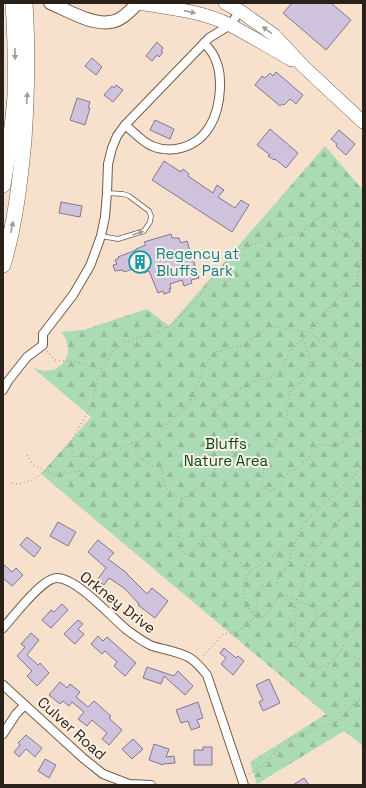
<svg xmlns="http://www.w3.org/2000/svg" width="366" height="788" viewBox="0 0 366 788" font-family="'Space Grotesk',sans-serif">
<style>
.forest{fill:url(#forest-firs)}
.building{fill:#cfc2dc;stroke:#83778e}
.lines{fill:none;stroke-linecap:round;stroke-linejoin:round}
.lane-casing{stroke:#715e4b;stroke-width:5.5}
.street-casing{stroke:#715e4b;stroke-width:10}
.secondary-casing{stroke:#715e4b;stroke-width:14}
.primary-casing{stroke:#715e4b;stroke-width:14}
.highway-casing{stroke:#715e4b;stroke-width:16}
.path{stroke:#b7a594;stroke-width:1.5;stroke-dasharray:1 3;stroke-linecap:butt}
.lane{stroke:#fff;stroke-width:4}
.street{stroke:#fff;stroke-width:8}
.secondary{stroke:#fff;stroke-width:12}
.primary{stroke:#fff;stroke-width:13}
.highway{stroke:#fff;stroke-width:15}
.oneway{fill:#9f9c98}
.labels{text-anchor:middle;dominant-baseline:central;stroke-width:4;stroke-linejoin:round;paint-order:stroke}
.culture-label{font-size:15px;fill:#0d838f;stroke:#fef0e3;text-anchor:start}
.park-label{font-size:15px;fill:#024c21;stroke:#fef0e3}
.street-label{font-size:15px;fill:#2a221a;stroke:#fef0e3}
</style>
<defs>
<pattern id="forest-firs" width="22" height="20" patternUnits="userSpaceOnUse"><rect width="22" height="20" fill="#abdbb5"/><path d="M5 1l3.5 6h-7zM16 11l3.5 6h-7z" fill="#93bc9b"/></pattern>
</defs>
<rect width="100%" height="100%" fill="#f8e1cc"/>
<path class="forest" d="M325,146L363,190V746L344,731L257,784L250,762L326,714L41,474L91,417L32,367C58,381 80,353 61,332L83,330L147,309L169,326Z"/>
<g class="building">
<polygon points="292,3 331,3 351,20 326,50 283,13"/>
<polygon points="157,42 163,48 161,51 163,52 159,57 157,55 152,61 146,56"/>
<polygon points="92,58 102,67 96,75 85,66"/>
<polygon points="276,72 303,95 296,104 290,99 284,105 282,104 280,106 255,85 262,76 265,78 270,73 273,76"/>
<polygon points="116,85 123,90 113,102 104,95 112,86 114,88"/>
<polygon points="77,98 90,102 88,108 90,108 85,125 70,120"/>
<polygon points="155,120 174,129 170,139 150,130"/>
<polygon points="270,129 298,153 286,168 275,159 274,160 268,156 270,155 257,145"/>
<polygon points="339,130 355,144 346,155 336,146 337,144 331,139"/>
<polygon points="164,161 181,172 183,169 189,174 188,176 213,193 217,185 224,190 218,197 235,208 241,200 249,205 232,232 152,180"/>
<polygon points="61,202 82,206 80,217 59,213"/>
<polygon points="171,234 172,238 179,238 181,243 187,241 199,278 191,280 192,283 184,286 182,280 170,284 171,289 169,289 170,292 164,294 163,291 158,293 149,271 144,273 142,266 124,272 123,270 115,271 113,265 117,264 115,260 119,258 118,257 136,250 136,249 146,245 144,242"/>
<polygon points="58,522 76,532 68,546 50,536"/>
<polygon points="27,537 41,548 34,557 20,545"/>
<polygon points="98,540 114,553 108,559 127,573 127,574 147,594 152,588 168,601 155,618 138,605 139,604 124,588 109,578 104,585 97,580 106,568 88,552"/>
<polygon points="3,564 12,572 16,568 23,575 12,586 3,578"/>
<polygon points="62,604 68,610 51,628 42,620 51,610 54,612"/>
<polygon points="78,620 83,624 78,629 84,634 75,644 64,634"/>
<polygon points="31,633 39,640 27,655 38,665 40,663 49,673 37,686 27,676 32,671 17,656 25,647 21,644"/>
<polygon points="98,636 103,641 107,637 136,663 125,676 114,666 117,662 105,651 102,654 91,644"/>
<polygon points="224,648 236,658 238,656 244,661 233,675 221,664 226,658 220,653"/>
<polygon points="147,667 174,676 178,671 193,686 185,695 164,676 161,684 143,678"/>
<polygon points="269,679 280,703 263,711 259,702 263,700 256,685"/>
<polygon points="60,682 67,688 70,684 80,692 76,697 88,707 94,701 111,716 109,718 122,730 109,745 102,739 107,733 92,720 87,726 78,719 84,712 72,702 69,706 63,701 60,704 49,695"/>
<polygon points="198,702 203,718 197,720 200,727 191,730 188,721 181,723 176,710"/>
<polygon points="26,735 42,748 35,757 26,749 19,757 14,752 20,745 18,743"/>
<polygon points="133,739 143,749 132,759 122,749"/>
<polygon points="154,744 169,749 166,757 174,756 175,763 163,764 163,765 149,760"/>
<polygon points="203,747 212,747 212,765 194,765 194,750 203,750"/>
<polygon points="45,759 56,765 49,778 38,771"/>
<polygon points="304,778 309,785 293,785"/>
</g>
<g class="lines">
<g class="lane-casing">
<polyline id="lane" points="101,236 118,239 144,231 150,222 151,216 149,211 129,196 123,194 107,193"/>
</g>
<g class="street-casing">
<g id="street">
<path d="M125,125C134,132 142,142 152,146C159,149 168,150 176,149C207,144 219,116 220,88C220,78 220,69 216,61C214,54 209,48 204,43"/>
<polyline points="3,390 8,381 27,357 43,345 43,334 73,295 90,266 96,250 101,236 105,217 107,193 108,164 112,148 117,136 125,125 209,38 230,25 240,11"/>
<path d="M3,628C14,616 42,578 57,578C77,578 111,617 127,630C134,635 142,641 150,645C154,647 160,648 164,649C187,655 192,656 207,675L244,785"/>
<polyline points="3,685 83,758 103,774 129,784 151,785"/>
<polyline points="3,734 16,714 25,705"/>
</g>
</g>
<g class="secondary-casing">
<path id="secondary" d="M50,3C67,10 91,25 110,22C121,21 130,11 138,3"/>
</g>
<g class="primary-casing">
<g id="primary">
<path d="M138,3C168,8 202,11 230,25C251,36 272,49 292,60"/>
<polyline points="225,3 240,11 274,35 304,67 363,122"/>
</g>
</g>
<g class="highway-casing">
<g id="highway">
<polyline points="136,3 138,3"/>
<path d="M3,185C8,156 13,126 15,96C16,65 15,34 13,3"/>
<path d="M3,265C15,225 20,182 24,140C27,94 28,49 25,3"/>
</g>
</g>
<g class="path">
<polyline points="47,351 55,360 83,363 102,369 113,351 127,341 139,337 157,333 171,325 197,299 222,266 235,254 251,245 285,236 300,233 319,217 330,228 342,233 355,242 362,249 361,262 356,284 339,296 315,326 303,339"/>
<polyline points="190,400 206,365 212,355 218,351 232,347 241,346 270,326 309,332 342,355 363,366"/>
<path d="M132,443L139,458C144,459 146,462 150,465C154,467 159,466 163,469C160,485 169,492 182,499L178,524V546L184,554H192L205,536H214L249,572L244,584V601L255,617L237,632L223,634L202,657"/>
<polyline points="69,445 74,457 86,456 97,459"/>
<polyline points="27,455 33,465 55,475 84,470 97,459 132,443 151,437 183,410 190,400 197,399 214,410 240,389 252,382 271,377 280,370 285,363 289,352 303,339 305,343 310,361 307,375 290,392 285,427 276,439 262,474 262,483 268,492 276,489 288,474 301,465 320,445 337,445 347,440 353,435 363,430"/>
<path d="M363,465C346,489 319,503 302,527C295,538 293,553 287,565C286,569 282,571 280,575C278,579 278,582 275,586H262L258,596L255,617L260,618C279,609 272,584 296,601L294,616L296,628L294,637L296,647L309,665L316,669L331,663L341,650L349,632L363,623"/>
<polyline points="12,483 18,484 32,480 45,471 69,445 92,405 96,383 102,369"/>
<polyline points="363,494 307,558 304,571 304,584 296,601 312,606 319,616 325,614 352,587 363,580"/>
<path d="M182,499C196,491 206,479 217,467C224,459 230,457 236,447C231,433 222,422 214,410"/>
<polyline points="249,572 295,541"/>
<polyline points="296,647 319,616"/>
<polyline points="341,650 363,661"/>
<polyline points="249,774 263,765 286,741 297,736 339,721 356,701 363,698"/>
</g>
<use href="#lane" class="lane"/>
<use href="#street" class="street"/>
<use href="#secondary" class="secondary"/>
<use href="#primary" class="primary"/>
<use href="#highway" class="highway"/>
</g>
<defs><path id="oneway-solid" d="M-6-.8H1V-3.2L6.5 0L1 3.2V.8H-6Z"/></defs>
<g class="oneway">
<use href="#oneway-solid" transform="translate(190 12) rotate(13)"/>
<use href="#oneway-solid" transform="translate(267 30) rotate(-144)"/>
<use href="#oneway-solid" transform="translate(15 54) rotate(89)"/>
<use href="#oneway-solid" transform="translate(27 98) rotate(-86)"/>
<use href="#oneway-solid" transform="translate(12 227) rotate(-79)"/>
<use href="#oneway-solid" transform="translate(138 233) rotate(-19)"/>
</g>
<defs>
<g id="building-ring" transform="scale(1.15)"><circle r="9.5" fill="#fef0e3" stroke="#0f9aa8" stroke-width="1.5"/><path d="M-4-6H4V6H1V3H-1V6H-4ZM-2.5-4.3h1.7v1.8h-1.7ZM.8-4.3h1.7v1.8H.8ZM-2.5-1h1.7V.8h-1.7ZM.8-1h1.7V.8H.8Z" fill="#0f9aa8"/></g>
</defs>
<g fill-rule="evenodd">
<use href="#building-ring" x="140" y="262"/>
</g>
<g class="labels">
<g class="culture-label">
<text x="156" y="253">Regency at<tspan x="156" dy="17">Bluffs Park</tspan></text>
</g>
<g class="park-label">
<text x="226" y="443">Bluffs<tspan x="226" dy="17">Nature Area</tspan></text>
</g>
<g class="street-label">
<text transform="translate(118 602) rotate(38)">Orkney Drive</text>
<text transform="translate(72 728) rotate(42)">Culver Road</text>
</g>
</g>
<rect width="366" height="788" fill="none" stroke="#2a221a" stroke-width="8"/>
</svg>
